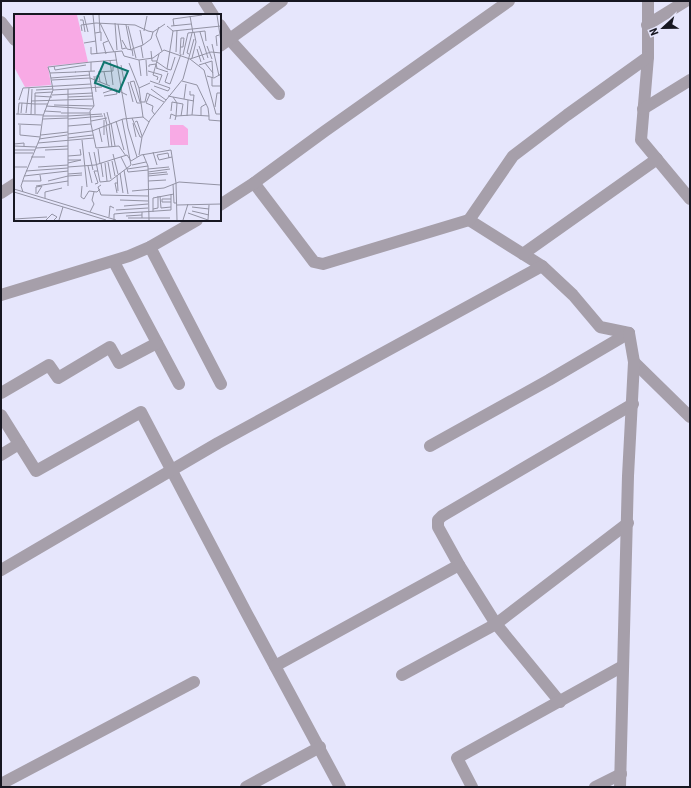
<svg xmlns="http://www.w3.org/2000/svg" width="691" height="788" viewBox="0 0 691 788" font-family="'Roboto Condensed',sans-serif">
<style>
.lines{fill:none;stroke-linecap:round;stroke-linejoin:round}
.minor{stroke:#a69faa;stroke-width:12}
.inset-road{fill:none;stroke:#9393a4;stroke-width:1}
.view{fill:#0f766e;fill-opacity:0.15;stroke:#0f766e;stroke-width:2}
.inset-edge{fill:none;stroke:#171721;stroke-width:2}
</style>
<rect width="100%" height="100%" fill="#e6e6fc"/>
<g class="lines">
<g class="minor">
<polyline points="204,1 213,15"/>
<polyline points="648,1 648,57 641,140 690,199"/>
<polyline points="1,22 15,40"/>
<polyline points="220,25 230,40 279,94"/>
<polyline points="647,25 686,1"/>
<polyline points="220,46 282,1"/>
<polyline points="643,109 690,80"/>
<polyline points="254,183 314,262 323,264 469,220 542,266 573,295 600,327 629,333"/>
<polyline points="1,193 15,184"/>
<polyline points="220,205 254,183 325,131 509,1"/>
<polyline points="469,220 513,156 567,115 648,57"/>
<polyline points="150,247 221,384"/>
<polyline points="523,254 657,159"/>
<polyline points="114,262 179,384"/>
<polyline points="1,295 129,256 150,247 197,220"/>
<polyline points="634,362 690,417"/>
<polyline points="1,393 49,365 58,378 110,347 119,363 157,343"/>
<polyline points="1,415 36,471 141,412 247,614 340,787"/>
<polyline points="430,446 549,380 629,333"/>
<polyline points="1,455 19,444"/>
<polyline points="459,565 496,624 560,702"/>
<polyline points="1,570 218,443 542,266"/>
<polyline points="275,666 459,565 438,527 438,520 442,516 633,404"/>
<polyline points="402,675 496,624 628,523"/>
<polyline points="1,784 194,682"/>
<polyline points="246,787 320,747"/>
<polyline points="472,787 457,758 623,666"/>
<polyline points="595,787 621,774"/>
<polyline points="620,787 628,476 634,362 629,333"/>
</g>
</g>
<g transform="translate(14 14)">
<rect width="207" height="207" fill="#e6e6fc"/>
<path d="M0,1H63L74,48L34,52L37,71L11,73L0,53ZM156,111H169L174,115V131H156Z" fill="#f8aae5"/>
<path class="inset-road" d="M79,1L83,40M85,1L86,18M203,1L207,28M70,2L74,18M176,2L179,19M66,6H69L71,18M86,9L100,38M101,9L103,36M104,10L108,35L112,34M112,11L117,36M114,12L122,44M153,12L159,17L207,12M157,12L177,10M160,12L159,5L188,1M145,13L142,21L148,37M68,17L67,11L82,9L121,11L134,17L139,18L151,10M130,17L133,2M159,17L153,55L157,56L161,43M186,18L194,44M81,19L87,18V27M108,26L113,35L118,36M70,29L82,27M198,30L205,62M129,31L137,25L139,18M127,32L129,44M185,32L190,46M193,32L198,45M203,32L202,22L205,21M77,33V40L108,37M166,33H169L170,24H167M183,35L187,48M108,37L110,42L125,46L139,44L150,36L176,45L190,56L202,100H207M137,37L138,47H143M101,38L114,114L123,143M162,38L163,16M92,40L89,29L94,27M166,40L167,24M175,40L173,39L178,19M169,41L174,19L191,17L192,27M119,42L118,35L129,31L126,16M178,44L182,28L180,18M176,45L197,38L207,39M96,46L99,71M125,46L127,62M132,46L133,62M143,48L153,55M115,49L125,74L129,103L135,108M191,49L199,59M107,51L110,67M185,51L198,47L199,63M40,52L41,56L72,51M135,53V51L142,50L143,54M142,54L154,58M75,57L80,92L76,97L77,110L82,134L105,132L112,142M77,57V48L103,46M134,57L148,61L145,69M61,58L81,57M84,58L99,57V53L104,52M90,58L93,71M36,59L34,53L77,48M154,59L151,68L156,70L167,40M80,62L82,78M193,62L200,64L207,60M198,63V72H207M37,64L75,61M38,66L76,64L96,72M143,66L144,63L139,61L145,40M82,67V62H85L86,68M136,67L156,74L154,77L140,72M168,67L183,71L194,94L195,102M114,68L119,88M125,74L136,69M54,75V102L88,100M137,75L152,86M22,76L39,75M39,76L88,73M176,77V81H180L178,101L195,102V106L207,107M89,79L101,75L113,81M136,80L132,89L139,92L138,97L141,101M38,81L79,79M90,82L103,80L102,76M154,82L159,83L163,89L162,102L178,101M38,83L21,82V79L39,78M54,83L79,82M159,83L180,87M170,85L172,70M5,86L9,74L77,70M17,87L79,85M126,88L120,67L116,68L123,89H127M126,88H131L133,79L150,88M40,91L80,92M32,92L77,95M201,93L203,79H207M30,97L47,98M157,97L158,88L169,90L167,102M93,98L96,110M7,99L8,89L21,90V82M12,99L15,74M47,99H76M90,99L93,111M2,100L29,101M4,100L5,89H8M17,100L18,75M21,100V90H34M29,102L39,76L36,59L62,58M173,102L174,86M187,102V93L192,90M118,104L126,123H128M29,105L54,104M54,105L89,102M156,105L157,100L162,102L161,106M90,106V121M77,107L93,104M102,107L110,136M121,108L123,107L128,122M97,109L101,132M119,109L122,123M4,110L27,111M95,110L98,133M6,111V121L26,123M54,112L77,110M92,112L95,133M85,114L88,128M54,120L78,117L109,105L129,103M27,121L54,118M54,124L79,121M25,125L53,121M68,126L73,173M24,129L80,124M0,130L10,129V132M0,132L22,133M22,134L54,132V172M84,135L86,150M0,136H21M31,136L54,135M75,138L79,156M80,138L86,168L96,167L117,151L108,105M139,138L143,151M0,139H19M99,140L104,160M129,140L134,152L135,206M125,141L128,123L136,106L169,65L180,25M54,142L67,141L66,135M17,143H31M107,143L113,155L134,152M155,144L154,139L143,141L145,146L158,143M54,146H67L54,149M98,147L101,162M94,148L97,165M87,149L89,163M91,149L93,167M118,151L132,148M74,152L78,169M0,153H13M24,153L54,151M54,153L81,151L113,141L117,147L127,141L157,136L162,169L163,206M113,155L114,158L134,156M134,155L155,153M110,156L114,180M12,157L54,154M134,158L156,155M106,159L109,179M54,160L68,159M134,160L153,158M103,161L104,177M10,162L54,157M54,162L68,161M134,162L154,160M9,167H27L26,161M34,167L54,162M134,167L152,166M81,170L84,169L80,157H84M159,170L160,189H163M87,171L84,173L87,181L134,182M22,172L54,167M68,172L67,183L70,185L75,177L83,178L86,175M0,175L102,206M118,177L150,174L165,168L207,171M0,178L92,206M9,178L7,172L10,163L26,124L29,102H54V132M103,179L101,169H103M22,180V173L28,172L23,180M146,182L147,194L157,193M31,184V178L48,174M106,186L134,187M157,188H148V185H157M163,191L207,190M110,192L134,190M178,193L195,195M139,195L144,194V182M102,196L134,194M178,197L195,201M76,198L80,190L78,186L80,178M128,198L157,196V180M139,198V184L160,180M174,199L194,206M112,202L128,201M95,203L96,192L100,194M114,204H156M0,205L33,203M32,206L38,200L43,203L40,206M45,206L49,193M100,206V200L111,199L128,198V204M169,206L174,190M194,206L195,191"/>
<path class="view" d="M90,48L114,57L105,78L81,69Z"/>
<rect width="207" height="207" class="inset-edge"/>
</g>
<rect width="691" height="788" fill="none" stroke="#171721" stroke-width="4"/>
<g transform="translate(663 28) rotate(248)" stroke="#e6e6fc" stroke-width="3" paint-order="stroke">
<path d="M0-3L7 15L0 10L-7 15Z" fill="#171721"/>
<text y="-6" font-size="11" font-weight="bold" text-anchor="middle" fill="#171721">N</text>
</g>
</svg>
